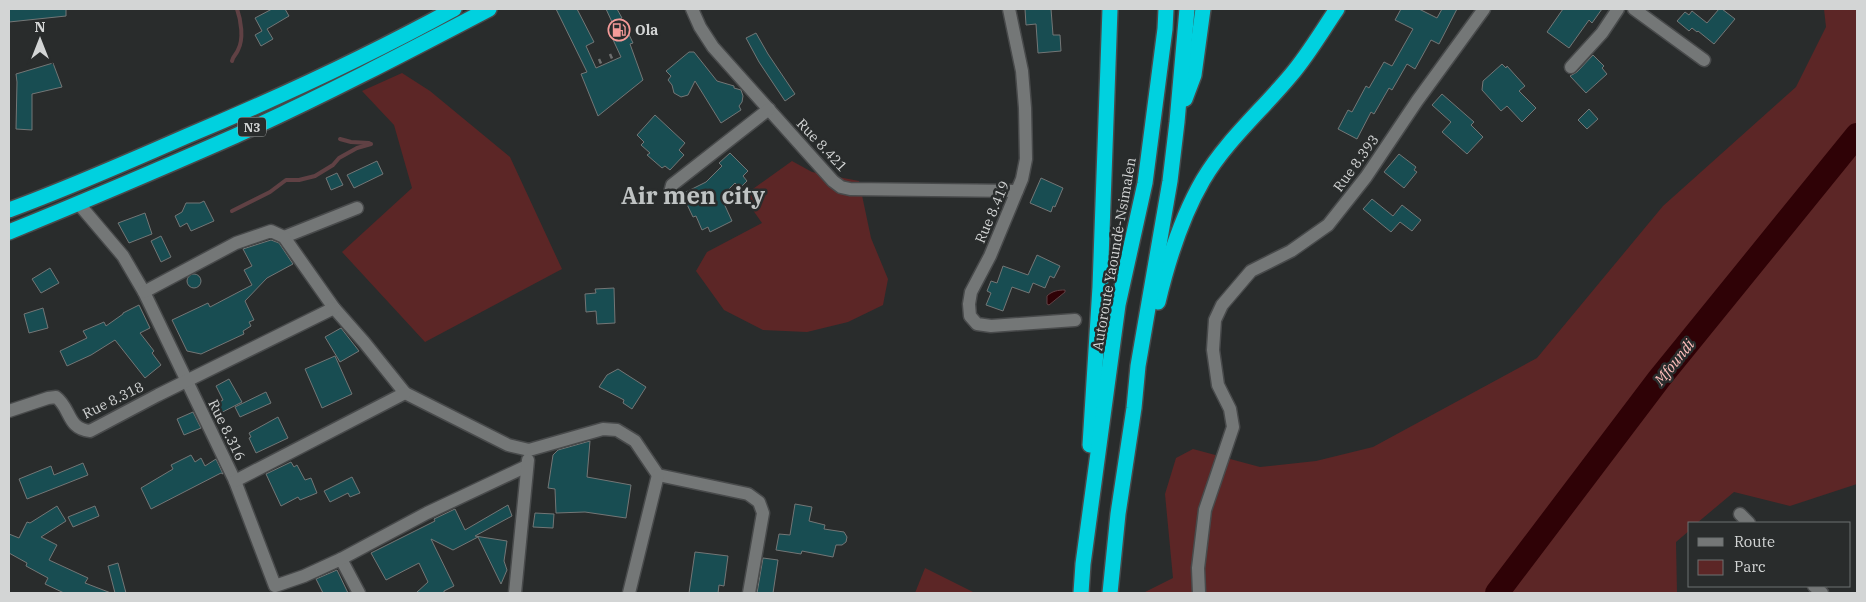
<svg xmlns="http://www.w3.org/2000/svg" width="1866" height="602" viewBox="0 0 1866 602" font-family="'IBM Plex Serif',serif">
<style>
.green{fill:#5c2626}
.water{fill:#2f0206;stroke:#604144}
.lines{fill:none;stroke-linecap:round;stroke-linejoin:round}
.stream{stroke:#604144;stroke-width:4}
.river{stroke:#2f0206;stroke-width:24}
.building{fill:#184d52;stroke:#737676}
.minor-casing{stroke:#484a4b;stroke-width:15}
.highway-casing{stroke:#484a4b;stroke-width:18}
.path{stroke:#6d6f6f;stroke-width:2.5;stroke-dasharray:5 2.5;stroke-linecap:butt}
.minor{stroke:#747777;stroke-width:12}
.highway{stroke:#00d1df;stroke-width:15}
.labels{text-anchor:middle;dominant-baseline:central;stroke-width:5;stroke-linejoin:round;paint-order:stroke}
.shield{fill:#292c2c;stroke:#a0a2a2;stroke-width:1}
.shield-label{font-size:12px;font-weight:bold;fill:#d3d5d5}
.poi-label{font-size:14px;font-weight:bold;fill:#d3d5d5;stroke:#292c2c;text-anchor:start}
.street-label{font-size:14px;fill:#d3d5d5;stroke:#292c2c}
.water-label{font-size:15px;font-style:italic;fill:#fcbdba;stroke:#292c2c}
.town-label{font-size:24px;font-weight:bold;fill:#bfc3c3;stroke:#292c2c}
</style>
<rect width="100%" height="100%" fill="#292c2c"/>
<g class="green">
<polygon points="1824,9 1857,9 1857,484 1790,506 1734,492 1697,523 1690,523 1690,530 1676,542 1677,593 1143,593 1173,578 1165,494 1176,458 1193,449 1260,467 1316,461 1373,447 1537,358 1663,206 1796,87 1826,27"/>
<polygon points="402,73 430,91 510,157 562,269 425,342 342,252 412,188 394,125 362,91"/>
<polygon points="792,161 812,172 859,181 871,238 888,279 883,305 848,322 807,332 763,330 724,310 696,271 707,252 762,223 743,196"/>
<polygon points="925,568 975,593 915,593"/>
</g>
<path class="water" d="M1065,290V292L1049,305L1047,304V296C1052,291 1058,290 1065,290Z"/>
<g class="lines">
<g class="stream">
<path d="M232,61C233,56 236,55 238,50C244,39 241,20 237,9"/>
<polyline points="340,139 351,142 369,143"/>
<polyline points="232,211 270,192 286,180 299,180 315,176 333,165 339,158 357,148 371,144"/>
</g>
<polyline class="river" points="1497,593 1659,379 1857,135"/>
</g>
<g class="building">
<polygon points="9,9 66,9 66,16 9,22"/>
<polygon points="272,9 285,9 289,16 267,29 273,39 261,46 255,35 262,31 255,18"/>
<polygon points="556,9 577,9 594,42 586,46 596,68 621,57 609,31 624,24 633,43 630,44 643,80 598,116 581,74 587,72"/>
<polygon points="606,9 617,9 622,18 612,22"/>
<polygon points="1025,9 1051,9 1053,35 1060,35 1061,51 1038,53 1036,24 1026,25"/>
<polygon points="1401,9 1419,9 1437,18 1442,9 1457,9 1439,44 1431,40 1415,69 1407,64 1392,90 1389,88 1374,114 1371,112 1357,139 1338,129 1348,110 1352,112 1366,86 1369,88 1384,62 1392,66 1413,29 1395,20"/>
<polygon points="1563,9 1602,9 1592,23 1589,20 1569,48 1547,32"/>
<polygon points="1719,9 1722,9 1735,19 1714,44 1698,31 1697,32 1692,28 1689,31 1677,21 1685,12 1689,15 1692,11 1707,23"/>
<polygon points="756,33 768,54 795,94 785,101 759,62 746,38"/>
<polygon points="689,52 694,52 717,81 734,86 734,88 741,90 743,96 742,102 739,106 741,110 721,123 695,81 688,95 681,97 674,93 672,85 668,80 671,76 666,71"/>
<polygon points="1593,55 1604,66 1602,68 1607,74 1586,93 1570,76 1577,72"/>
<polygon points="53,63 62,87 32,94 32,130 16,129 17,82 16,74"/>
<polygon points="1502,64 1506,68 1507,66 1525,86 1519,91 1536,108 1522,122 1507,106 1501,111 1482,90 1483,81"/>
<polygon points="1442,94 1474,122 1471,125 1483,137 1467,154 1442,132 1451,122 1432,105"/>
<polygon points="1589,109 1598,119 1587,129 1578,120"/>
<polygon points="655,115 685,143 679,150 684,155 670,170 665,166 662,168 647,155 650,153 641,145 644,142 637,135"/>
<polygon points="730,153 748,171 743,176 747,181 740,188 735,183 721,197 732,221 710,232 708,227 702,230 696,216 693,217 682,194 706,182 722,166 719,163"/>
<polygon points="1399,154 1416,167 1414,170 1417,172 1404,188 1384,172"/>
<polygon points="377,161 383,174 354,188 347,175"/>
<polygon points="337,173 343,185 331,190 326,178"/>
<polygon points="1041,178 1063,188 1055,207 1053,206 1051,212 1030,203"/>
<polygon points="1372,199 1393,216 1402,205 1421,220 1412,231 1400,222 1391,232 1363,209"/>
<polygon points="204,201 214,221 191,231 187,223 180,227 175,216 182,212 186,203 200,203"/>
<polygon points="145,213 152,234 129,243 118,223"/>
<polygon points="161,236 171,257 161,262 151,241"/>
<polygon points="271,240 279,243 293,264 267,278 245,301 254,320 249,322 251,326 243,331 244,334 201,354 187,351 172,320 208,303 210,307 252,285 244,270 252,266 243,249"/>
<polygon points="1037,255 1060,266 1054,278 1050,276 1045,288 1033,283 1029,293 1012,287 1003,311 986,305 991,293 987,291 991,281 997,283 1003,266 1028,275"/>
<polygon points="50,268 59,283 41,293 32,279"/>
<circle cx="194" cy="281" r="7"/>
<polygon points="614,288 615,323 597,324 596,311 586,312 585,294 596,293 595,289"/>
<polygon points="139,305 150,328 140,333 154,351 152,353 161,365 145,378 115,340 91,355 67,366 60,351 87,338 83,331 104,322 106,326 123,314 123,313"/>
<polygon points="43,308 48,328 29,333 24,314"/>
<polygon points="341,328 359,351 340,362 325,337"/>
<polygon points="335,356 352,394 322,408 305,369"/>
<polygon points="618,369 646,387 632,409 623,403 624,400 599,387 607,375"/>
<polygon points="229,379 242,402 213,417 209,408 223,400 216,386"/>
<polygon points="266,392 271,403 240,417 235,407"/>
<polygon points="193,412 201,428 184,435 177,419"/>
<polygon points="278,417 288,438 256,453 249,438 251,437 249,433"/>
<polygon points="590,441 587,477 631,485 626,518 585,512 556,513 555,489 548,488 553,455 558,450"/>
<polygon points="191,455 195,462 201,458 205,466 216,459 223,474 221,473 151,509 141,488 173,469 171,465"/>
<polygon points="291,462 294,467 297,465 305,480 311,478 317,493 300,500 298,497 281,506 266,474"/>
<polygon points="83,463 88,475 27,499 19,479 51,466 54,475"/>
<polygon points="352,477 360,493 350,497 348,493 330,502 324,491"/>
<polygon points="795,504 812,507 809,521 825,525 824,529 844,532 847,537 846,542 842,545 836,545 833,557 802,551 801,554 776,550 779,534 790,535"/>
<polygon points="508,505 512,516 475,536 507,541 504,561 507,570 501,584 478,537 453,550 431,539 454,586 444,591 444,593 416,593 428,582 419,563 386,580 371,553 435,521 434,519 455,509 465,530"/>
<polygon points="57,506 66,521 41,537 57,545 49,560 88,578 85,583 111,593 64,593 45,584 48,578 26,566 27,563 9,553 9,534 19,538 27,522 30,523"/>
<polygon points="95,506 99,516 73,527 68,517"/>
<polygon points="535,513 554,514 553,528 533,527"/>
<polygon points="695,552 728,556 724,586 719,585 718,593 689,593"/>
<polygon points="763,558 778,560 773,593 757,593"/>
<polygon points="118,563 126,593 115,593 108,566"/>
<polygon points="337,570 348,593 323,593 316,579"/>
</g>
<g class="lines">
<g class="minor-casing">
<g id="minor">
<polyline points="692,9 700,27 713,47 833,181 841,187 850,189 1017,191"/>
<polyline points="1009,9 1022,71 1025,108 1026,159 1022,179 990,256 971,292 969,304 970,316 977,324 991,326 1075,320"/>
<polyline points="1634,9 1704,60"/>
<polyline points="1571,67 1602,33 1618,9"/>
<polyline points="670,193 672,185 769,109"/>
<polyline points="78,203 123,256 144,292 235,481 275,586 304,576 341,559 359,593"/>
<polyline points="284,237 357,208"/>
<polyline points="144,292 236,243 271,231 284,237 334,308 364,342 405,393 508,445 529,450 603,429 617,430 635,441 658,475 748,494 759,502 763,513 749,593"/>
<path d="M9,411L48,398L56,397C71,408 67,429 90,431L158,395L334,308"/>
<polyline points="235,481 405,393"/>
<polyline points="1740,514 1749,523"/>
<polyline points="341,559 427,513 527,466"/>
<polyline points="1814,586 1822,593"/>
<polyline points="515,593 528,460"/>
<polyline points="629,593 658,475"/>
<polyline points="1199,593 1198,568 1205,510 1233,427 1230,409 1218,385 1213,350 1215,320 1222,305 1251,271 1291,251 1328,225 1366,177 1417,101 1484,9"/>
</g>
</g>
<g class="highway-casing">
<g id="highway">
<polyline points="1185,99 1194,75 1203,9"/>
<path d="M9,210C69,188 128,162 187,136C278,98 368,56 454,9"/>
<path d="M9,232C85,201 160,169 235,136C321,97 405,53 489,9"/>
<path d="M1158,302C1168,260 1181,218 1203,180C1226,141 1262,110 1291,75C1308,55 1322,31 1337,9"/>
<polyline points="1090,445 1100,287 1110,9"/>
<polyline points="1081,593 1083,564 1118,305 1145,183 1165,29 1166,9"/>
<polyline points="1110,593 1118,514 1134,408 1138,366 1170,181 1177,122 1187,9"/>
</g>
</g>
<g class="path">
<polyline points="610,54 613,61"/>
<polyline points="599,59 602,66"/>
</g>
<use href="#minor" class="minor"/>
<use href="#highway" class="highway"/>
</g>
<defs>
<g id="fuel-ring" transform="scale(1.125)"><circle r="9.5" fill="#292c2c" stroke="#f59b99" stroke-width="1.5"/><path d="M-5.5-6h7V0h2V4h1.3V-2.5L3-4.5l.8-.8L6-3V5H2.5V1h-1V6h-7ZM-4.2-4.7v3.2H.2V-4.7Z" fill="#f59b99"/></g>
</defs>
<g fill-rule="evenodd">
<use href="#fuel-ring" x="619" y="30"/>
</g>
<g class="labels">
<rect class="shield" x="238" y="117.5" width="28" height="19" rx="4"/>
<g class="shield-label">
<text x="252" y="127">N3</text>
</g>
<g class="poi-label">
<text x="635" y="30">Ola</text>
</g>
<g class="street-label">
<text transform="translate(822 145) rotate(47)">Rue 8.421</text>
<text transform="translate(1356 163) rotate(-54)">Rue 8.393</text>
<text transform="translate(992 212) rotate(-67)">Rue 8.419</text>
<text transform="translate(1114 254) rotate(-80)">Autoroute Yaoundé-Nsimalen</text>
<text transform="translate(113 400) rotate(-26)">Rue 8.318</text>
<text transform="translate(227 430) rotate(64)">Rue 8.316</text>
</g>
<g class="water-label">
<text transform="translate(1674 362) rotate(-51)">Mfoundi</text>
</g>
<g class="town-label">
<text x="693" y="195">Air men city</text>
</g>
</g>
<rect width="1866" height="602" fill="none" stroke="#d3d5d5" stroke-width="20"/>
<rect x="1688" y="522" width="162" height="65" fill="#292c2c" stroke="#6d7070"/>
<rect x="1698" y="538" width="25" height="8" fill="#747777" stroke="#6d7070"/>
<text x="1734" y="547" font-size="15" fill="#d3d5d5">Route</text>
<rect x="1698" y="560" width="25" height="15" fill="#5c2626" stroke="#6d7070"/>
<text x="1734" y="572" font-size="15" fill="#d3d5d5">Parc</text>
<g transform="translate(40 40)" stroke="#292c2c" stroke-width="4" paint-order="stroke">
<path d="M0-4L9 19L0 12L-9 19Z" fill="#d3d5d5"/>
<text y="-8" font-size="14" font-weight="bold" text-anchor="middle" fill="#d3d5d5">N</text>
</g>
</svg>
